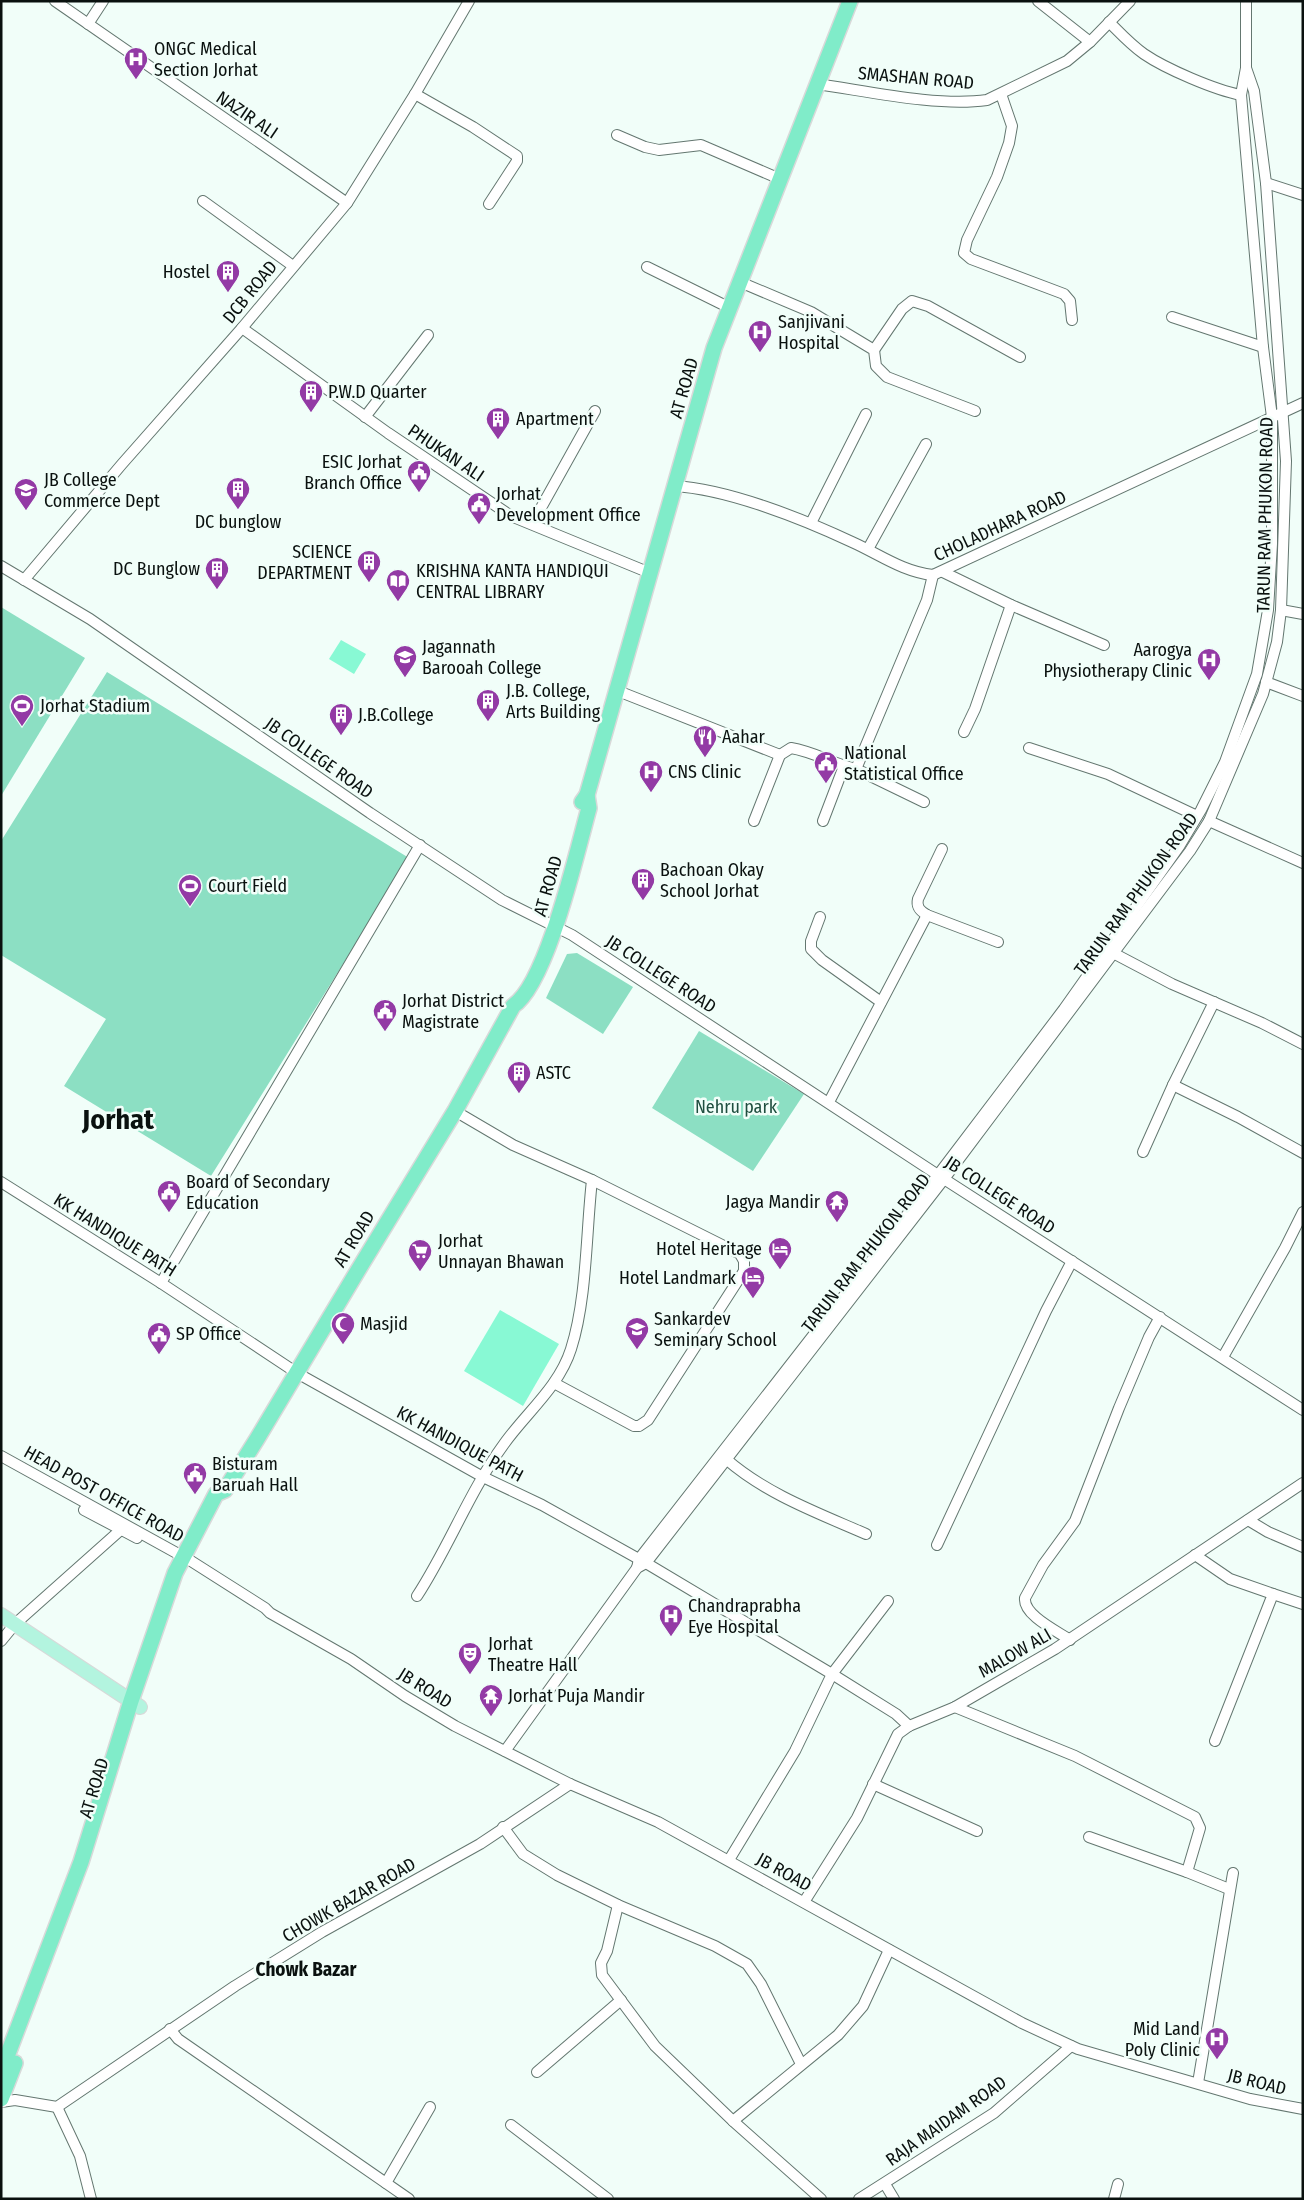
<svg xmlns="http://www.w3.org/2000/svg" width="1304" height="2200" viewBox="0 0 1304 2200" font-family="'Fira Sans Condensed',sans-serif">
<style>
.green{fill:#8cdfc3}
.water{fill:#88f9d4}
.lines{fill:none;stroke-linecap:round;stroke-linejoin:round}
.minor-casing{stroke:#647770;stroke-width:12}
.major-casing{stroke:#d8d9d9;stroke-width:16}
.highway-casing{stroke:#d8d9d9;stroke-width:18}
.minor{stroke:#fff;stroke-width:10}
.major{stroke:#b3f4df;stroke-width:14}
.highway{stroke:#80ecc9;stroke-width:15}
.labels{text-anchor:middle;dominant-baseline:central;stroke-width:5;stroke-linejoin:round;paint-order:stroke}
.poi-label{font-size:18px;fill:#0a110f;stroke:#f1fef9;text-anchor:start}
.street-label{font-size:18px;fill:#0a110f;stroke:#f1fef9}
.park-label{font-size:18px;fill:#1e4e3f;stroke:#f1fef9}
.neighbourhood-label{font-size:19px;font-weight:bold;fill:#0a110f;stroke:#f1fef9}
.town-label{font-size:28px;font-weight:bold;fill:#0a110f;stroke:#f1fef9}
</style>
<rect width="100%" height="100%" fill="#f1fef9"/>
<g class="green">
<polygon points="1,607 85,658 1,796"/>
<polygon points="107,672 409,858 211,1176 64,1086 106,1019 1,955 1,841"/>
<polygon points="577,953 633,987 603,1034 546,998 567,954"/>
<polygon points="699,1031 804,1094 753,1171 652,1108"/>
</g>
<g class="water">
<polygon points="341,640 366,654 354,674 329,659"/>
<polygon points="500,1310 559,1344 523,1406 464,1371"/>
</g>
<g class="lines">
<g class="minor-casing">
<g id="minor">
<polyline points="55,1 347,203"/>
<polyline points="1038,1 1090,42"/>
<path d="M1109,22C1120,33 1131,45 1144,54C1166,69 1215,90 1241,95"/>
<polyline points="88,24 103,1"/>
<path d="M817,84C867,91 937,107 987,100L1067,61L1090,42L1130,1"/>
<polyline points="415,94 473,127 517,156 517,161 489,204"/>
<polyline points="1001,94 1012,126 1009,143 997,177 967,240 964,253 971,259 1064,294 1070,301 1072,320"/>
<polyline points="617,135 645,147 659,150 701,145 780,179"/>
<polyline points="1266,183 1303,195"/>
<polyline points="203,201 293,266"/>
<polyline points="647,267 730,308"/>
<polyline points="740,282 811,312 874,350 876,366 887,377 975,411"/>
<polyline points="1172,317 1263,347"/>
<polyline points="242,328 388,433 511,516 650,573"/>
<polyline points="874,350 902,309 912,301 928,306 1020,357"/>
<polyline points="365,417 428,335"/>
<path d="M674,486C728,489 803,519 852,542C879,554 903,572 933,575L1303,403"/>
<polyline points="811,523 866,414"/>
<polyline points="532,524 595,411"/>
<polyline points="868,549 926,444"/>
<polyline points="1,566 90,619 370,813 502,900 572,935 944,1179 1303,1410"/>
<polyline points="943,572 1011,605 1104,645"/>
<polyline points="24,580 122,464 242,328 347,203 415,94 469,1"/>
<polyline points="1281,610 1303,614"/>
<polyline points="1266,682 1303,696"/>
<polyline points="618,691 780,755"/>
<polyline points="964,732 975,709 1011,605"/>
<polyline points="1029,748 1108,774 1197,816"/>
<polyline points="856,769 927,600 933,575"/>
<path d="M754,821L780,755L791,748C815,752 833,764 856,769L924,802"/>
<polyline points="823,821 844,766"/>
<polyline points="1209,821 1303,863"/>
<path d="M942,849L918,899C916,907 920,911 927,915L998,942"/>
<polyline points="820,917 811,941 811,949 822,960 881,1002"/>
<polyline points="1115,954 1172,984 1262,1023 1303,1044"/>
<polyline points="1214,1002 1173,1085 1238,1117 1303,1153"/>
<polyline points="829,1102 927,915"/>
<polyline points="1143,1152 1173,1085"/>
<polyline points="1,1182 161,1283 297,1373 483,1477 542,1505 646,1563 832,1674 896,1714 909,1726"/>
<polyline points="161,1283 420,845"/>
<polyline points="1223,1357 1285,1248 1303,1212"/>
<polyline points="554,1383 634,1426 639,1426 648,1420 744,1271 744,1261 740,1254 592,1180"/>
<polyline points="1,1456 191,1561 265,1608 270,1613 351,1659 405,1696 455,1726 570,1784 658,1822 1022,2023 1078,2049 1250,2099 1303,2109"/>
<path d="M726,1459C766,1494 818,1513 866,1534"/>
<polyline points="84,1510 137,1538"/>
<polyline points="1248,1520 1268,1532 1303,1547"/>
<polyline points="937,1545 1046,1311 1072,1261"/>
<polyline points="1195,1555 1230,1579 1273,1594 1215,1741"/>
<polyline points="637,1568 639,1559 938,1175 1064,1009 1180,845 1201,810 1225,762 1257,674 1268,610 1272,544 1272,417 1263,347 1241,95 1246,68 1246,1"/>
<polyline points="1273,1594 1303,1604"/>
<path d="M417,1596C449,1547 469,1492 504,1444C526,1413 559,1387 571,1349C587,1299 586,1233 592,1180L513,1145L455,1111"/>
<path d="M1070,1640C1057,1631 1023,1615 1025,1598L1043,1565L1075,1521L1119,1408L1149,1337L1160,1317"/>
<polyline points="1,1641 15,1624 125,1526"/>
<polyline points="955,1707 1075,1756 1195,1817 1200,1828 1187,1872"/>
<polyline points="505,1751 637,1568 646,1563 944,1179 1190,851 1209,821 1263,694 1277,642 1281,610 1286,461 1266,183 1254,91 1246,68"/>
<polyline points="873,1784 977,1831"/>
<polyline points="503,1827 523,1854 557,1875 618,1905 715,1946 747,1964 761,1984 801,2064"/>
<polyline points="1089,1837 1187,1872 1229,1889"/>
<polyline points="729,1860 795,1751 832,1674 888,1601"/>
<polyline points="804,1902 857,1818 898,1734 909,1726 955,1707 1055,1649 1303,1483"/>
<polyline points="618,1905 607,1951 601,1963 602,1975 655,2046 733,2121 821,2199"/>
<polyline points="170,2029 178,2039 409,2199"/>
<polyline points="537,2072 621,2000"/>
<polyline points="1198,2083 1233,1873"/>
<polyline points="1,2102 15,2100 57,2107 235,1986 322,1932 480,1844 570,1784"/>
<polyline points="57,2107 80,2156 91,2199"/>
<polyline points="733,2121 838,2035 863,2006 889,1950"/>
<polyline points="511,2125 608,2199"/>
<polyline points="386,2183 430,2107"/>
<polyline points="885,2184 894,2199"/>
<polyline points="859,2199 994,2113 1071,2046"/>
<polyline points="1114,2199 1118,2184"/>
</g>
</g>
<g class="major-casing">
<polyline id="major" points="1,1615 140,1707"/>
</g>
<g class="highway-casing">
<g id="highway">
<polyline points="582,802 587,795 714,348 850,1"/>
<path d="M1,2072L81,1862L131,1701L175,1573L216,1494L225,1490L257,1439L360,1267L455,1111L513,1006C547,984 577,851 589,808L587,795"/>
<polyline points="1,2099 15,2063"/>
</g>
</g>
<use href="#minor" class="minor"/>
<use href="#major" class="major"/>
<use href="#highway" class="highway"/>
</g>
<defs>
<g id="hospital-pin" transform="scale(1.25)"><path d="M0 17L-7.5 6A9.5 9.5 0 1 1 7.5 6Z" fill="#933aa5" stroke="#f1fef9"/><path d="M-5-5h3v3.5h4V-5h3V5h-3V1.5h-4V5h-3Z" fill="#fff"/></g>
<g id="building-pin" transform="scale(1.25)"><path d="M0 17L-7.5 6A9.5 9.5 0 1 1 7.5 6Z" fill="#933aa5" stroke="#f1fef9"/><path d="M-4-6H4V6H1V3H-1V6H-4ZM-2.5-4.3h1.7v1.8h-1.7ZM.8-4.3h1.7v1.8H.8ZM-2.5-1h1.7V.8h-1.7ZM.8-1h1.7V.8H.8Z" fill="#fff"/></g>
<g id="civic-pin" transform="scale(1.25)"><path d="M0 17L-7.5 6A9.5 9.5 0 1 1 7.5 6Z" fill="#933aa5" stroke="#f1fef9"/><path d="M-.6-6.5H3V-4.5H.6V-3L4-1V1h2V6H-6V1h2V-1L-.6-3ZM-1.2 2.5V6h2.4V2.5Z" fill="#fff"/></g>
<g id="university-pin" transform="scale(1.25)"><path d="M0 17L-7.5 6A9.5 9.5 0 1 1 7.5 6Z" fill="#933aa5" stroke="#f1fef9"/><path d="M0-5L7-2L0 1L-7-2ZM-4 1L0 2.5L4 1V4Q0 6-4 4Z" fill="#fff"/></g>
<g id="library-pin" transform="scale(1.25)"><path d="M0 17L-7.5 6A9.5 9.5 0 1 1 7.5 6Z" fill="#933aa5" stroke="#f1fef9"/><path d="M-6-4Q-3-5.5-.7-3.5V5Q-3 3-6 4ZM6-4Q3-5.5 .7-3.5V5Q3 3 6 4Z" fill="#fff"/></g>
<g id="stadium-pin" transform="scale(1.25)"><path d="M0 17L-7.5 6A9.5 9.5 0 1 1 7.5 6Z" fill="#933aa5" stroke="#f1fef9"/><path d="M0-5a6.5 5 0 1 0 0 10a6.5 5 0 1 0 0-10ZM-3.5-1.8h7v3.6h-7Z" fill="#fff"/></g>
<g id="restaurant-pin" transform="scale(1.25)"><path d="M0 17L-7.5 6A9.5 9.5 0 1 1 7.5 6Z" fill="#933aa5" stroke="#f1fef9"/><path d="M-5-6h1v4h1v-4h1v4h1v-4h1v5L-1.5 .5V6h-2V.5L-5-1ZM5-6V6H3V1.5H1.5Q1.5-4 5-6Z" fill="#fff"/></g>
<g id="temple-pin" transform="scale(1.25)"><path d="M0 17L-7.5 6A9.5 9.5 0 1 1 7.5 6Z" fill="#933aa5" stroke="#f1fef9"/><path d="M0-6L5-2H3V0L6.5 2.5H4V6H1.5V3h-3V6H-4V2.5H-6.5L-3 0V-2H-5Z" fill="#fff"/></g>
<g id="hotel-pin" transform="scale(1.25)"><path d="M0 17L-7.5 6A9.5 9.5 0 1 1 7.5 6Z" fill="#933aa5" stroke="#f1fef9"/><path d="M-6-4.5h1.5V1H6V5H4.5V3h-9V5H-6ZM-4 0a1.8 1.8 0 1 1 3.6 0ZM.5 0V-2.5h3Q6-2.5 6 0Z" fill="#fff"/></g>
<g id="supermarket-pin" transform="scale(1.25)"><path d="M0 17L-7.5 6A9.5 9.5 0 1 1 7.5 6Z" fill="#933aa5" stroke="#f1fef9"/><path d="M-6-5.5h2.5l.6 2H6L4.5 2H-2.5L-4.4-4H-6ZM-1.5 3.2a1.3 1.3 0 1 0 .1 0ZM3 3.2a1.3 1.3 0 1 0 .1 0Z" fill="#fff"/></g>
<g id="mosque-pin" transform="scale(1.25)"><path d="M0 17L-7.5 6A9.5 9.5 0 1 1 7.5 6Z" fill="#933aa5" stroke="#f1fef9"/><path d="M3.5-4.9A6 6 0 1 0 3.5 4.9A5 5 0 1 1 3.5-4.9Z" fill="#fff"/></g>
<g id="school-pin" transform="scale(1.25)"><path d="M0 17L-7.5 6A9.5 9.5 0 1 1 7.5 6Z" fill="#933aa5" stroke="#f1fef9"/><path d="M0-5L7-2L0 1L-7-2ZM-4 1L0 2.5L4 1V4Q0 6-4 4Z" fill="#fff"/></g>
<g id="theatre-pin" transform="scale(1.25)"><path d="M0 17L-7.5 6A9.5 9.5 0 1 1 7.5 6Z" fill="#933aa5" stroke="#f1fef9"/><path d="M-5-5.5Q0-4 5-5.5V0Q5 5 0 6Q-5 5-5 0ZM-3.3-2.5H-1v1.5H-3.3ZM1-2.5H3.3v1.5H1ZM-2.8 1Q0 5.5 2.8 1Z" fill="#fff"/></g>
</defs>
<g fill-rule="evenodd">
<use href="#hospital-pin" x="136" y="59"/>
<use href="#building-pin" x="228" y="272"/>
<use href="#hospital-pin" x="760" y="332"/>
<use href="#building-pin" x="311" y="392"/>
<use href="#building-pin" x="498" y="419"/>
<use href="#civic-pin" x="419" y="472"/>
<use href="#building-pin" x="238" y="489"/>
<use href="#university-pin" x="26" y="490"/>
<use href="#civic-pin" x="479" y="504"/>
<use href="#building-pin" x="369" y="562"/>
<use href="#building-pin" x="217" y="569"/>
<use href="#library-pin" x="398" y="581"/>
<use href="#university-pin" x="405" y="657"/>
<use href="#hospital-pin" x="1209" y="660"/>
<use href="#building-pin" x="488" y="701"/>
<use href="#stadium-pin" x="22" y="706"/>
<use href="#building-pin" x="341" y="715"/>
<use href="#restaurant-pin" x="705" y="737"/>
<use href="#civic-pin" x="826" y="763"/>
<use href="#hospital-pin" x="651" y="772"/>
<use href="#building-pin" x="643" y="880"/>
<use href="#stadium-pin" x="190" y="886"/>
<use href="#civic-pin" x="385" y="1011"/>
<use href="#building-pin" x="519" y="1073"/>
<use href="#civic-pin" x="169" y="1192"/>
<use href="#temple-pin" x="837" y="1202"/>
<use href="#hotel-pin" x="780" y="1249"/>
<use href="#supermarket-pin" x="420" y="1251"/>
<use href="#hotel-pin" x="753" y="1278"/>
<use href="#mosque-pin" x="343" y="1324"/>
<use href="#school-pin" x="637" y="1329"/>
<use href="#civic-pin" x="159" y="1334"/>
<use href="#civic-pin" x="195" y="1474"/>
<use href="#hospital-pin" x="671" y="1616"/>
<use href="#theatre-pin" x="470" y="1654"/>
<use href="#temple-pin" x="491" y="1696"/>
<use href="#hospital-pin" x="1217" y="2039"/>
</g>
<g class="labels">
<g class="poi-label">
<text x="154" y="49">ONGC Medical<tspan x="154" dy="21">Section Jorhat</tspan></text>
<text x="210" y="272" text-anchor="end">Hostel</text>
<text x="778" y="322">Sanjivani<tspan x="778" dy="21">Hospital</tspan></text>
<text x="328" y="392">P.W.D Quarter</text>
<text x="516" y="419">Apartment</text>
<text x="402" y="462" text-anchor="end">ESIC Jorhat<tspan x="402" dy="21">Branch Office</tspan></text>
<text x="44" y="480">JB College<tspan x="44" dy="21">Commerce Dept</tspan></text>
<text x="496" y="494">Jorhat<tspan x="496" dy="21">Development Office</tspan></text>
<text x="238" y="522" text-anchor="middle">DC bunglow</text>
<text x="352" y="552" text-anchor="end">SCIENCE<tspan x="352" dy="21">DEPARTMENT</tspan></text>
<text x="200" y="569" text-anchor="end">DC Bunglow</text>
<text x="416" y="571">KRISHNA KANTA HANDIQUI<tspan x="416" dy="21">CENTRAL LIBRARY</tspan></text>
<text x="422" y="647">Jagannath<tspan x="422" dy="21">Barooah College</tspan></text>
<text x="1192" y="650" text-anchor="end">Aarogya<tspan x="1192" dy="21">Physiotherapy Clinic</tspan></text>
<text x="506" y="691">J.B. College,<tspan x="506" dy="21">Arts Building</tspan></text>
<text x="40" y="706">Jorhat Stadium</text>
<text x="358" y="715">J.B.College</text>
<text x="722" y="737">Aahar</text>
<text x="844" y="753">National<tspan x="844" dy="21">Statistical Office</tspan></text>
<text x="668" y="772">CNS Clinic</text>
<text x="660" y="870">Bachoan Okay<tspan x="660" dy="21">School Jorhat</tspan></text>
<text x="208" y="886">Court Field</text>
<text x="402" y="1001">Jorhat District<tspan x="402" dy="21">Magistrate</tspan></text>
<text x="536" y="1073">ASTC</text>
<text x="186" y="1182">Board of Secondary<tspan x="186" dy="21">Education</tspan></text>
<text x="820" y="1202" text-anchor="end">Jagya Mandir</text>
<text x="438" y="1241">Jorhat<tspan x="438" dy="21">Unnayan Bhawan</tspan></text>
<text x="762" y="1249" text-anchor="end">Hotel Heritage</text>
<text x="736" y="1278" text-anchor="end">Hotel Landmark</text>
<text x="654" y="1319">Sankardev<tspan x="654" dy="21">Seminary School</tspan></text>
<text x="360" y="1324">Masjid</text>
<text x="176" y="1334">SP Office</text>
<text x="212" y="1464">Bisturam<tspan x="212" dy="21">Baruah Hall</tspan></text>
<text x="688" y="1606">Chandraprabha<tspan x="688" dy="21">Eye Hospital</tspan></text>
<text x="488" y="1644">Jorhat<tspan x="488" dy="21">Theatre Hall</tspan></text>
<text x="508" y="1696">Jorhat Puja Mandir</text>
<text x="1200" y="2029" text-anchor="end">Mid Land<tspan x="1200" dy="21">Poly Clinic</tspan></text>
</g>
<g class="street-label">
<text transform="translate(916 78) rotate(5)">SMASHAN ROAD</text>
<text transform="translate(247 115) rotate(34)">NAZIR ALI</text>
<text transform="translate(250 292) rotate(-51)">DCB ROAD</text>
<text transform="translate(684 388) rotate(-74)">AT ROAD</text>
<text transform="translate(446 453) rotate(34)">PHUKAN ALI</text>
<text transform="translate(1265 515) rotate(-89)">TARUN RAM PHUKON ROAD</text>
<text transform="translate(1000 526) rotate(-25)">CHOLADHARA ROAD</text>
<text transform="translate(319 758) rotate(35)">JB COLLEGE ROAD</text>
<text transform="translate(548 886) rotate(-74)">AT ROAD</text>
<text transform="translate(1136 894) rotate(-54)">TARUN RAM PHUKON ROAD</text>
<text transform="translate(661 974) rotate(33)">JB COLLEGE ROAD</text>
<text transform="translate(1000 1195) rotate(33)">JB COLLEGE ROAD</text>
<text transform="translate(115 1235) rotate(32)">KK HANDIQUE PATH</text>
<text transform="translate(354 1239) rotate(-59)">AT ROAD</text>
<text transform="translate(866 1253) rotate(-52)">TARUN RAM PHUKON ROAD</text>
<text transform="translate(460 1444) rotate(28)">KK HANDIQUE PATH</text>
<text transform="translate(104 1494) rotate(29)">HEAD POST OFFICE ROAD</text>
<text transform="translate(1015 1653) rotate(-30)">MALOW ALI</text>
<text transform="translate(425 1688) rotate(32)">JB ROAD</text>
<text transform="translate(94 1788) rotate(-73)">AT ROAD</text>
<text transform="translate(784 1872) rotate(29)">JB ROAD</text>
<text transform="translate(349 1900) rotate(-30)">CHOWK BAZAR ROAD</text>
<text transform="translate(1257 2082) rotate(14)">JB ROAD</text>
<text transform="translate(946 2121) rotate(-35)">RAJA MAIDAM ROAD</text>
</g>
<g class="park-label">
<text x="736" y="1107">Nehru park</text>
</g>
<g class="neighbourhood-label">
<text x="306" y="1969">Chowk Bazar</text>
</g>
<g class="town-label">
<text x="118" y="1119">Jorhat</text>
</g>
</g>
<rect width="1304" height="2200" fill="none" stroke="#0a110f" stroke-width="5"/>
</svg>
